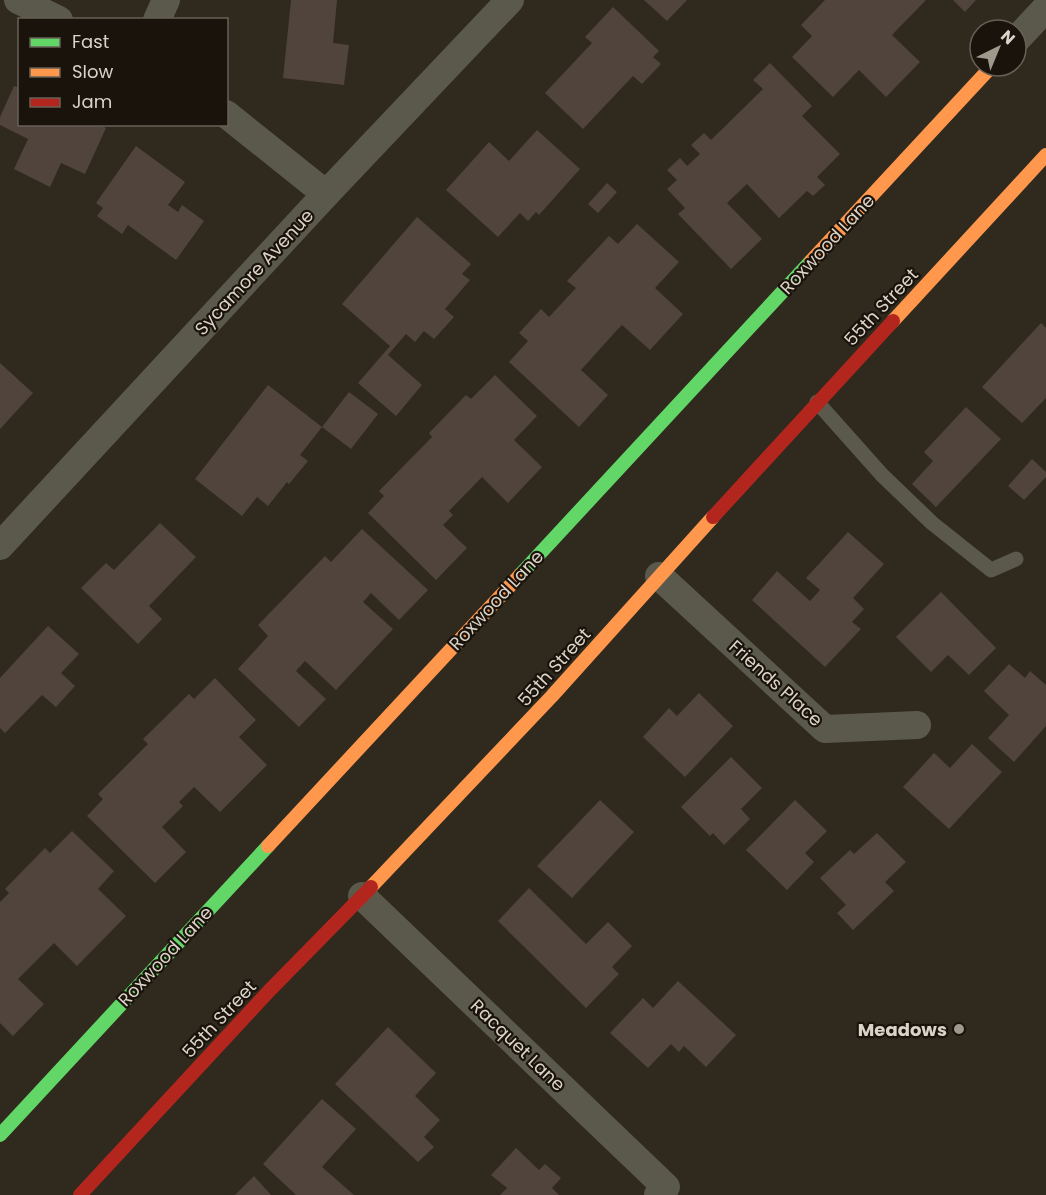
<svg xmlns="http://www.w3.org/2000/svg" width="1046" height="1195" viewBox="0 0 1046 1195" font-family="Poppins,sans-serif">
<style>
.building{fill:#51443c}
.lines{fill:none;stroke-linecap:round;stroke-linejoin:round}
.lane{stroke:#5a594c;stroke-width:15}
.street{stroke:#5a594c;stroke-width:28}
.fast{stroke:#63d668;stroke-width:14}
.slow{stroke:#ff974d;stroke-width:14}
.jam{stroke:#b3261e;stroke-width:14}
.poi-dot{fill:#9f988c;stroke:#19130b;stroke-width:2}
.labels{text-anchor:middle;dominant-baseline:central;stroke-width:4.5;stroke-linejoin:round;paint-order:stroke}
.street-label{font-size:18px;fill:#dbd3c8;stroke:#19130b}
.poi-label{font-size:18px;font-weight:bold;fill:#dbd3c8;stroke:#19130b;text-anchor:end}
</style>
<rect width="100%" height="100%" fill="#2f291e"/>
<g class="building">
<polygon points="291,0 337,0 333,43 349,45 344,85 283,78"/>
<polygon points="644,0 687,0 667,21"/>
<polygon points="825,0 926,0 892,35 920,62 886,97 859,70 833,97 792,57 812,36 801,25"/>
<polygon points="953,0 976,0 965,12"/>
<polygon points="613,7 659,51 653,57 661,64 642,84 633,76 583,129 545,93 592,43 585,37"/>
<polygon points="770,63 812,106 802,116 840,154 817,177 825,185 813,196 807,191 779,218 747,184 727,203 762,239 731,269 678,214 685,208 667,189 677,180 667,170 680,158 687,166 700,154 691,145 704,133 711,140 763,89 753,80"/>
<polygon points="14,86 20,88 20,124 99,124 106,128 85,174 61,163 50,187 14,169 28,139 0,125 0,117"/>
<polygon points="537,130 580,169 539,215 536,212 528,221 520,213 498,237 446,190 489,142 509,161"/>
<polygon points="136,146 185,182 168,205 178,212 182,205 204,221 176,260 128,225 122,234 97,216 103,208 96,203"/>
<polygon points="607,183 617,192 598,213 588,204"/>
<polygon points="417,217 471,264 462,274 470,280 445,309 454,317 434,339 424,331 415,342 406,334 388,355 422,385 396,416 358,383 390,346 342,304"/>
<polygon points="637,224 679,262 655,288 683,314 650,350 622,325 617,330 581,370 608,395 579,427 509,362 528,341 519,333 541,309 549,317 576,288 567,281 609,236 618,244"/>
<polygon points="1041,323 1046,328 1046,398 1022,423 982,387"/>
<polygon points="0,363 33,393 0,429"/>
<polygon points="495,375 537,416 514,440 542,467 508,503 482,477 449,511 453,515 443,525 467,548 436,580 368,513 384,496 379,491 432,437 429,433 466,395 471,399"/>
<polygon points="268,385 322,427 300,455 308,461 289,484 287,482 268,506 257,497 242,516 195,479"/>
<polygon points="349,392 378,414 351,449 322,427"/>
<polygon points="966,407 1001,439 936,507 912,484 933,461 924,452"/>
<polygon points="1032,459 1046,472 1046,477 1024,500 1008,486"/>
<polygon points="160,523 196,557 149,606 162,619 138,644 81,588 106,563 114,570"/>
<polygon points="362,529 428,590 399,620 371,593 363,602 393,629 336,690 305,661 296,671 326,699 299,727 238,669 268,636 258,625 325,556 331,562"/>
<polygon points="848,532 884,564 853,598 864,609 852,622 861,629 825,667 752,600 777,571 810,601 820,590 806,578"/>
<polygon points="941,592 996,648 969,675 948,655 931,672 896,637"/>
<polygon points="48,626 79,654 61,673 75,686 56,707 42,695 5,733 0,728 0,678"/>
<polygon points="1009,664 1025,678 1030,671 1046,685 1046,726 1014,762 988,738 1009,715 984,691"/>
<polygon points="215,678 256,720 239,737 267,765 220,812 194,787 179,802 183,806 162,827 186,852 155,883 87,816 103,799 98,794 148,744 143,739 189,694 194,699"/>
<polygon points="699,693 733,726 685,777 643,737 669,708 677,716"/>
<polygon points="972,744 1002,772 949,829 903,787 934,753 950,768"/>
<polygon points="731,757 762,788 741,809 750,819 724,845 713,833 710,836 681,807"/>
<polygon points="600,800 634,832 572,898 537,866"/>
<polygon points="795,800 827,831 805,853 814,862 787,890 746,850"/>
<polygon points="72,831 114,871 98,889 126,916 77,966 54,943 18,979 44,1004 13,1036 0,1023 0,902 9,893 5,889 45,848 50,853"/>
<polygon points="877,833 906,862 885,882 894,891 853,930 837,913 846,905 820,878 850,850 854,854"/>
<polygon points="529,888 586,944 608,922 632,946 612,967 619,974 586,1008 498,921"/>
<polygon points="678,981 736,1035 706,1067 684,1046 679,1052 671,1044 648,1068 610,1033 643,998 653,1008"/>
<polygon points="388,1027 436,1073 415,1096 440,1120 424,1137 434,1147 418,1162 335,1084"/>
<polygon points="322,1099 356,1129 322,1167 354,1195 296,1195 263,1164"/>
<polygon points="516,1148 539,1170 545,1164 561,1178 552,1188 559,1195 500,1195 507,1188 491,1175"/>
<polygon points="254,1176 271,1195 235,1195"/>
</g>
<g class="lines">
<polyline class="lane" points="817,402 882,475 932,523 991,570 1016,559"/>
<g class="street">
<polyline points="18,0 59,20"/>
<polyline points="157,20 166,0"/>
<polyline points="1016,40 1046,8"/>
<polyline points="226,114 326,194"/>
<polyline points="0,546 326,194 510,0"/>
<polyline points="659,576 825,729 917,725"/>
<polyline points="362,896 666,1187 658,1195"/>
</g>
<g class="fast">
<polyline points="520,575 811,261"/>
<polyline points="0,1135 268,846"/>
</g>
<g class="slow">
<polyline points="811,261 992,66"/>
<polyline points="893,321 1046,155"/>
<polyline points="268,846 520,575"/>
<polyline points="371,887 552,696 713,517"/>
</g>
<g class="jam">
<polyline points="713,517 893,321"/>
<polyline points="80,1195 269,991 371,887"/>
</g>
</g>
<circle class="poi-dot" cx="959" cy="1029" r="6"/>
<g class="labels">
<g class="street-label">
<text transform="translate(827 244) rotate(-47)">Roxwood Lane</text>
<text transform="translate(254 272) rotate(-47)">Sycamore Avenue</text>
<text transform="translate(881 307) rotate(-47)">55th Street</text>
<text transform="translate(496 600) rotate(-47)">Roxwood Lane</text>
<text transform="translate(554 667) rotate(-48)">55th Street</text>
<text transform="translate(776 683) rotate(42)">Friends Place</text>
<text transform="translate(165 956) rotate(-47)">Roxwood Lane</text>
<text transform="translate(219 1019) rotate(-47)">55th Street</text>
<text transform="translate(518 1045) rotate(44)">Racquet Lane</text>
</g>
<g class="poi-label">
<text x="947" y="1029">Meadows</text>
</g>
</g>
<rect x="18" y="18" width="210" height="108" fill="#19130b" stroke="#676057" stroke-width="1.5"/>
<rect x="30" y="38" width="30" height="9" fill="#63d668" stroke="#676057" stroke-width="1.5"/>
<text x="72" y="48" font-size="18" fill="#dbd3c8">Fast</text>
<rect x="30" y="68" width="30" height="9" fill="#ff974d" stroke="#676057" stroke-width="1.5"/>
<text x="72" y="78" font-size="18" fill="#dbd3c8">Slow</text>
<rect x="30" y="98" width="30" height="9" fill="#b3261e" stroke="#676057" stroke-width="1.5"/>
<text x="72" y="108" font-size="18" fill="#dbd3c8">Jam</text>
<g transform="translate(998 48) rotate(43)"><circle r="28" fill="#19130b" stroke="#676057" stroke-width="1.5"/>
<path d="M0-4.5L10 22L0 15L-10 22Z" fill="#9f988c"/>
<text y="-9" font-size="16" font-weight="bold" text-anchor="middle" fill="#dbd3c8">N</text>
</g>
</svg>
